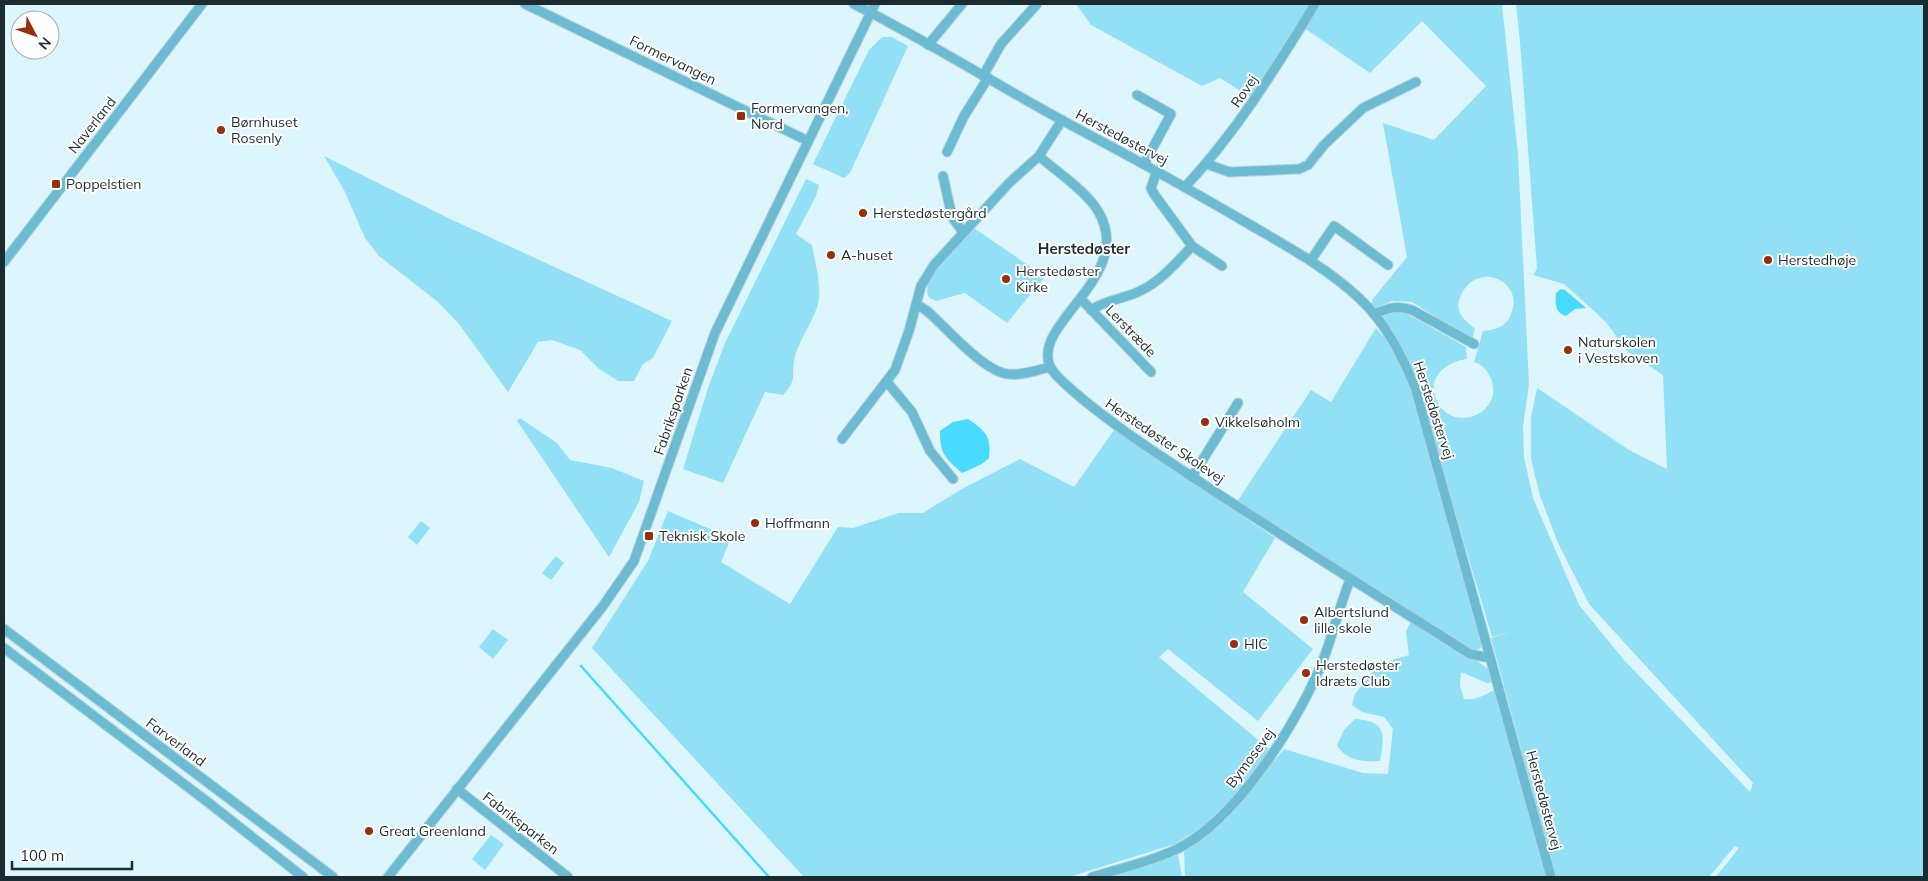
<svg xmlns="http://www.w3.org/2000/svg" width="1928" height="881" viewBox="0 0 1928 881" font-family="Mulish,sans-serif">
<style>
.green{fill:#91e0f5}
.water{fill:#48dbfe}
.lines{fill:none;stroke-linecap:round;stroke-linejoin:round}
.stream{stroke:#48dbfe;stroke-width:2.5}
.minor-casing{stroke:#bad1d8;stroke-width:11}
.minor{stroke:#6bbcd2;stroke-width:9}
.poi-dot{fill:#962f0b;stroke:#fefefe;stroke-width:2}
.labels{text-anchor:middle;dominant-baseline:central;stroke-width:4;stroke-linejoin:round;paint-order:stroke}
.street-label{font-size:14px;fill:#1b2b30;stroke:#fefefe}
.poi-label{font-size:14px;fill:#1b2b30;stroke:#fefefe;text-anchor:start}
.neighbourhood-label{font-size:15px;font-weight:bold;fill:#1b2b30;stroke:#fefefe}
</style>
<rect width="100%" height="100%" fill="#ddf6fd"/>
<g class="green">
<path d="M1076,4H1502L1518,155L1529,384L1523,427L1524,457L1533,498L1579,605L1624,660L1750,792L1753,783L1589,604L1558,543L1540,496L1531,459V417L1537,388L1629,450L1667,469L1663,375L1628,352L1605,321L1564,284L1533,275L1537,269L1520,42L1516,4H1924V877H1716L1739,848L1735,846L1709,877H1556L1491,638L1514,631L1492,637L1418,386L1404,352L1382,317L1393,311L1406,313L1466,347L1467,359C1447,361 1425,378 1437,401C1455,437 1507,410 1490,377C1487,370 1482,364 1474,362L1483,331C1496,330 1506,327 1511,314C1525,283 1480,260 1462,293C1458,299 1457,309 1461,315C1464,320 1471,325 1475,329L1472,340L1412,302L1392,301L1373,309L1372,300L1407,257L1383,123L1434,140L1486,86L1422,21L1370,73L1297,23L1252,98L1220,78L1202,86L1091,25Z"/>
<polygon points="882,37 892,37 908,46 850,173 844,178 813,164 869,50"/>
<polygon points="324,156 448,218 672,321 653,358 643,364 634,381 618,381 598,368 580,350 552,340 538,342 508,392 459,324 438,302 379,256 365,238 344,190"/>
<path d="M806,179L819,185L816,196L796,234L812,245C815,262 824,294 816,310C810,326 800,339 795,356C790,375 799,378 783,395L765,392L723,483L683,469L708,388L725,343Z"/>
<path d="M974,228L1045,277L1007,323L965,293L936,301C905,291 964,239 974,228Z"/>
<polygon points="1376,328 1396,352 1411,388 1482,640 1481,648 1473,651 1347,573 1237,502 1311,390 1331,402"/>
<polygon points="520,418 557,443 570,460 612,468 644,481 639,502 609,557 517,421"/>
<polygon points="1114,430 1275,538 1243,592 1313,649 1258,721 1168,649 1159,657 1269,749 1268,754 1243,786 1206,825 1175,844 1069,877 804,877 592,648 648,561 668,511 731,538 721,562 790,604 838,527 853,528 899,513 923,513 960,490 1020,459 1074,487"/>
<polygon points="421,521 430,528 417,545 408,537"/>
<polygon points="556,556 564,563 551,580 542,573"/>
<path d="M1411,620L1470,656L1491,671L1494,682L1487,683L1461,672L1460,686L1464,699C1478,701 1484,694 1497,689L1547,877H1185L1184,852L1232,812L1284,749L1363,773L1388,774L1393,729L1384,717L1362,712L1352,705L1355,694L1379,664L1409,655L1406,632Z"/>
<polygon points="493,629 508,640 493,659 479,647"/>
<path d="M1355,719C1386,721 1385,734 1380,761C1364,762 1346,761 1337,745L1344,730Z"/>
<polygon points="491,835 504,844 485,870 472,859"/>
<polygon points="1178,855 1182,877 1109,877"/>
</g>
<g class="water">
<path d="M1561,289L1565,290L1586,308L1575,309L1566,316C1555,313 1555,303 1556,293Z"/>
<path d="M968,419C985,430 992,437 989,458L982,464L962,473C945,458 940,454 940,431L953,422Z"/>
</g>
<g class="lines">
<polyline class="stream" points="581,666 769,877"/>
<g class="minor-casing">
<g id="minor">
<polyline points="525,4 808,141"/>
<path d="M854,4C931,43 1005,90 1082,131C1137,160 1192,191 1247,223C1286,246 1326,267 1359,298C1386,323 1401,354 1415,387L1551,877"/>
<polyline points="928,45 962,4"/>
<polyline points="983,76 1001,44 1037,4"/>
<polyline points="1137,95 1171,114 1144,164"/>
<polyline points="947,152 964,116 988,78"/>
<path d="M1039,156C1057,172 1086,191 1098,211C1137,276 1031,323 1050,366C1054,376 1065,383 1073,391C1110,423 1150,449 1191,476C1283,537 1377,595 1470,654L1490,658"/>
<polyline points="1207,164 1229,172 1299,169 1308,165 1324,145 1363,108 1416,82"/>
<polyline points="1157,171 1151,188 1154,194 1192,246 1222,266"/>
<polyline points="943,176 952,217 963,232"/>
<path d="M1185,187C1238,130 1275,69 1315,4"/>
<polyline points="1311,260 1334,226 1388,265"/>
<polyline points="4,262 202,4"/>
<polyline points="1081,299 1151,372"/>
<path d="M916,305C927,308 934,318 943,326C957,340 988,372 1008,374C1021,376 1037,370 1050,367"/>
<path d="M1091,310C1107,299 1126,299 1142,290C1161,281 1178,261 1192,246"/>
<path d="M1374,314C1388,308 1397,305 1412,310L1474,344"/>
<polyline points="887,382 912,412 930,451 953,479"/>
<polyline points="842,439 895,370 909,331 921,286 934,265 1009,183 1039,156 1062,120"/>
<polyline points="1192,477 1238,403"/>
<polyline points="4,629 333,877"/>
<polyline points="4,648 209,803 303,877"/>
<polyline points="457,789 568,877"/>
<polyline points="388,877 603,606 634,561 715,333 875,4"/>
<path d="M1092,877C1119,869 1149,862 1175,850C1236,822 1302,717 1325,655C1334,630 1340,605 1350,580"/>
</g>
</g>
<use href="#minor" class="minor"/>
</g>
<g class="poi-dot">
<rect x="736" y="111" width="10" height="10" rx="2.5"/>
<circle cx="221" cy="130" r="5"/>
<rect x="51" y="179" width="10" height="10" rx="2.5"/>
<circle cx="863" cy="213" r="5"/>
<circle cx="831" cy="255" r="5"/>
<circle cx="1768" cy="260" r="5"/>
<circle cx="1006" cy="279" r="5"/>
<circle cx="1568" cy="350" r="5"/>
<circle cx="1205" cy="422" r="5"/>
<circle cx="755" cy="523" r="5"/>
<rect x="644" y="531" width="10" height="10" rx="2.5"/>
<circle cx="1304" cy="620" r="5"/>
<circle cx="1234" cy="644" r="5"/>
<circle cx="1306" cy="673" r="5"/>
<circle cx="369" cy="831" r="5"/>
</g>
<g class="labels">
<g class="street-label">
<text transform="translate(673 60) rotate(26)">Formervangen</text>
<text transform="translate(1244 91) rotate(-56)">Rovej</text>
<text transform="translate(92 125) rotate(-52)">Naverland</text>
<text transform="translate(1122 137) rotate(28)">Herstedøstervej</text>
<text transform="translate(1131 331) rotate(46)">Lerstræde</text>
<text transform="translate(1434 410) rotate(72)">Herstedøstervej</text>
<text transform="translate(673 411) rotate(-71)">Fabriksparken</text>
<text transform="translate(1165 441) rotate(34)">Herstedøster Skolevej</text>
<text transform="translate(176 742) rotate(37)">Farverland</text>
<text transform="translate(1250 758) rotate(-53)">Bymosevej</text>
<text transform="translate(1544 800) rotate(75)">Herstedøstervej</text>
<text transform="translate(521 823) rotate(38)">Fabriksparken</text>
</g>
<g class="poi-label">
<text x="751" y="108">Formervangen,<tspan x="751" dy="16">Nord</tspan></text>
<text x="231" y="122">Børnhuset<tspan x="231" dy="16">Rosenly</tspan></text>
<text x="66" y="184">Poppelstien</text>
<text x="873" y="213">Herstedøstergård</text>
<text x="841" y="255">A-huset</text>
<text x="1778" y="260">Herstedhøje</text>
<text x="1016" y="271">Herstedøster<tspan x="1016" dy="16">Kirke</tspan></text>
<text x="1578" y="342">Naturskolen<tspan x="1578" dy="16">i Vestskoven</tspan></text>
<text x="1215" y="422">Vikkelsøholm</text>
<text x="765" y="523">Hoffmann</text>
<text x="659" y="536">Teknisk Skole</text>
<text x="1314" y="612">Albertslund<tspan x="1314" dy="16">lille skole</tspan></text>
<text x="1244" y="644">HIC</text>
<text x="1316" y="665">Herstedøster<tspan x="1316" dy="16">Idræts Club</tspan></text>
<text x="379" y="831">Great Greenland</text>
</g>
<g class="neighbourhood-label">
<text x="1084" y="248">Herstedøster</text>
</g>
</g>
<rect width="1928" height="881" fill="none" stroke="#1b2b30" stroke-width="10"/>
<g transform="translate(35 35) rotate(131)"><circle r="24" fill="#fefefe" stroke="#a3aaac"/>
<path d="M0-4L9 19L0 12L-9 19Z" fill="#962f0b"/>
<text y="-8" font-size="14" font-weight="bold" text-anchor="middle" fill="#1b2b30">N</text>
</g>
<path d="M12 861v8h120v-8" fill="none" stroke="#1b2b30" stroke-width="2.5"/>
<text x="20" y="861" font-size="15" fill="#1b2b30" stroke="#fefefe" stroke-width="4" paint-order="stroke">100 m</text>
</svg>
